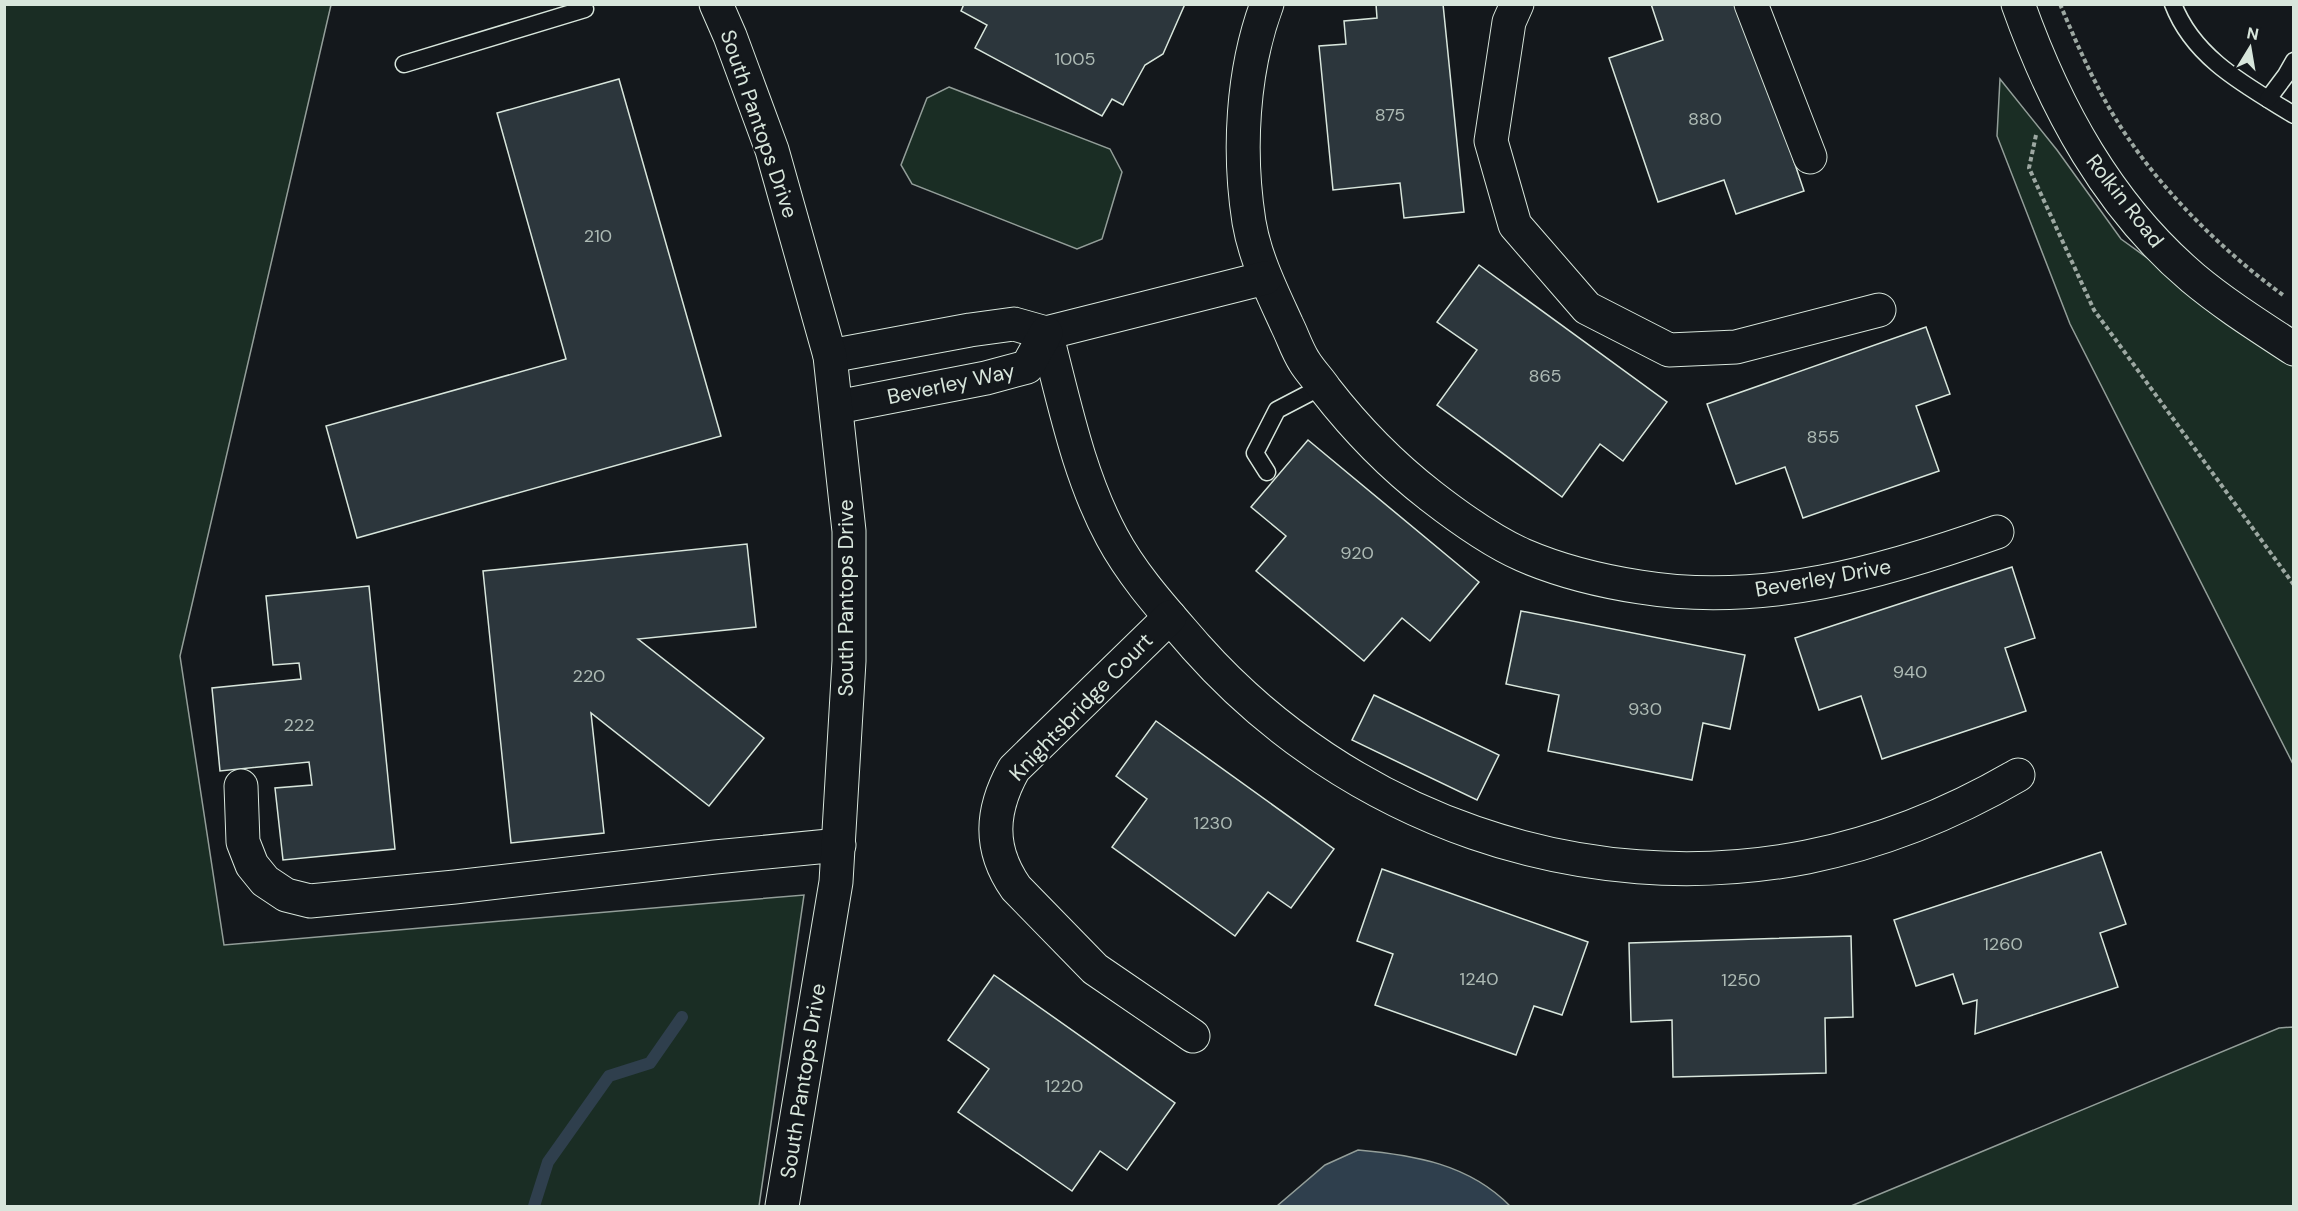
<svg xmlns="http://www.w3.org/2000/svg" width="2298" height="1211" viewBox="0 0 2298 1211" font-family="'DM Sans',sans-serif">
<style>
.green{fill:#1a2d24;stroke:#939e99;stroke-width:1.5}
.water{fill:#2f3f4d;stroke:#939e99;stroke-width:1.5}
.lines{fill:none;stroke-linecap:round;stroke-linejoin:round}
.stream{stroke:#2f3f4d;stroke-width:12}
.building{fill:#2c363c;stroke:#d8e6dc;stroke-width:1.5}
.lane-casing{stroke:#d8e6dc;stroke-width:19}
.street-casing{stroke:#d8e6dc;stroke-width:35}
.secondary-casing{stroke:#d8e6dc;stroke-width:35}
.path{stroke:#9da8a2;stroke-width:4;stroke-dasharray:4.5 3;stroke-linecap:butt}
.lane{stroke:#14181c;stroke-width:16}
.street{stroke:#14181c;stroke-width:33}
.secondary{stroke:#14181c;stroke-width:33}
.labels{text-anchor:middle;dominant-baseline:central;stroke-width:4.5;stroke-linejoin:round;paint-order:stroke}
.number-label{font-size:18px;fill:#adbab4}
.street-label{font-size:21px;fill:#d8e6dc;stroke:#14181c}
</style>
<rect width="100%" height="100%" fill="#14181c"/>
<g class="green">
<polygon points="5,4 331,5 180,656 224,945 804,895 759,1206 5,1206"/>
<polygon points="2000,79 2057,150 2121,239 2293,363 2293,764 2070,324 1997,136"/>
<polygon points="949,87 1110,149 1122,172 1102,239 1077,249 912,184 901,165 927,98"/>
<polygon points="2293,1027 2293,1206 1851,1206 2279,1028"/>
</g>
<path class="water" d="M1358,1150C1414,1155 1469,1164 1510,1206H1277L1325,1165Z"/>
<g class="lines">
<polyline class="stream" points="534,1206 548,1162 609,1076 650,1063 682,1017"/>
</g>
<g class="building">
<polygon points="964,4 1185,4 1163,54 1145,65 1123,105 1112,99 1102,116 975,48 987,25 961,11"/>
<polygon points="1376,4 1443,4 1464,212 1404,218 1400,183 1333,190 1319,46 1346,44 1344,21 1377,18"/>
<polygon points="1651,4 1741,4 1804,191 1736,214 1724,180 1658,202 1609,58 1663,40"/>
<polygon points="619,79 721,436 357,538 326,426 566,359 497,113"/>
<polygon points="1479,265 1667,402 1623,461 1600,444 1562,497 1437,405 1477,350 1437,322"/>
<polygon points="1926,327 1950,394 1916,406 1939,471 1803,518 1785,467 1736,484 1707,404"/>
<polygon points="1308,440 1479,582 1430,641 1402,618 1364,661 1256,571 1286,536 1251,507"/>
<polygon points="747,544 756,627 638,639 764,738 709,806 591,713 604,833 511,843 483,571"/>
<polygon points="2012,567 2035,638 2005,648 2026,711 1882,759 1861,696 1819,710 1795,638"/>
<polygon points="369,586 395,849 283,860 275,788 312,785 309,762 220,771 212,688 301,679 299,663 273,665 266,596"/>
<polygon points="1521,611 1745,655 1730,729 1703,723 1692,780 1548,751 1559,695 1506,684"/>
<polygon points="1374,695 1499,755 1477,800 1352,740"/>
<polygon points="1156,721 1334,849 1291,908 1268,892 1235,936 1112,847 1147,799 1116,776"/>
<polygon points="2101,852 2126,924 2100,933 2118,987 1975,1034 1977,1000 1963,1004 1953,974 1916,986 1894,920"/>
<polygon points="1382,869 1588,942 1562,1015 1534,1006 1516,1055 1375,1005 1393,954 1357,941"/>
<polygon points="1851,936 1853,1017 1825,1018 1826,1073 1673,1077 1672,1020 1631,1022 1629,943"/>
<polygon points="994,975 1175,1103 1127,1170 1100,1151 1072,1191 958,1112 989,1069 948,1040"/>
</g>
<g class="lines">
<g class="lane-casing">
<g id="lane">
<path d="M2173,4C2194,59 2247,86 2294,115"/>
<polyline points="404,64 585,9"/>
<polyline points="2268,99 2286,75 2294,61"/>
<polyline points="1267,472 1255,453 1277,410 1323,386"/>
</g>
</g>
<g class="street-casing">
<g id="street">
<path d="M1267,4C1242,71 1238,152 1249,222C1255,258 1272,292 1287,325C1293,337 1297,350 1304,361C1310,371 1319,380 1325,389C1356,429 1391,465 1431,496C1458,517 1491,541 1523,555C1560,571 1601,581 1640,587C1763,607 1883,572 1997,532"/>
<polyline points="1517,4 1509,22 1491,141 1515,225 1587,308 1669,350 1736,347 1879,310"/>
<polyline points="1751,4 1810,157"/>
<path d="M2018,4C2055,108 2108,206 2193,278C2224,304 2259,326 2294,349"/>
<path d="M1046,333C1064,401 1078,474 1112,537C1134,578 1166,612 1196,647C1348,818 1582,901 1807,857C1882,842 1953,813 2018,775"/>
<polyline points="830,356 970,330 1014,324 1046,333 1265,278"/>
<polyline points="837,407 986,378 1027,367 1046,333"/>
<path d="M1170,617L1014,769C991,810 988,848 1016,888L1095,969L1193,1036"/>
<polyline points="241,786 243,842 252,865 265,881 286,895 310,901 455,887 715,857 839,845"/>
</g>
</g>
<g class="secondary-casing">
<polyline id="secondary" points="716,4 730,36 772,150 830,356 849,531 849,661 836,882 782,1206"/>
</g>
<g class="path">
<path d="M2060,4C2079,49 2099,95 2126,135C2166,195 2225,253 2283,295"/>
<polyline points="2036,135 2029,168 2094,310 2294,585"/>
</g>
<use href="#lane" class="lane"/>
<use href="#street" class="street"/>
<use href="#secondary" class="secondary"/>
</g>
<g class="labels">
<g class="number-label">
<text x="1075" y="59">1005</text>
<text x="1390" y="115">875</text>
<text x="1705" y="119">880</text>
<text x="598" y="236">210</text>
<text x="1545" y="376">865</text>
<text x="1823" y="437">855</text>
<text x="1357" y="553">920</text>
<text x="1910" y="672">940</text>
<text x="589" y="676">220</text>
<text x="1645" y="709">930</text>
<text x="299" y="725">222</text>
<text x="1213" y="823">1230</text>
<text x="2003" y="944">1260</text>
<text x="1479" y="979">1240</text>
<text x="1741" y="980">1250</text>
<text x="1064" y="1086">1220</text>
</g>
<g class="street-label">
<text transform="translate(759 124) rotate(71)">South Pantops Drive</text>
<text transform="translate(2125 201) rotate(52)">Rolkin Road</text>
<text transform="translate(951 384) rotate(-12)">Beverley Way</text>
<text transform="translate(1823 578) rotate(-10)">Beverley Drive</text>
<text transform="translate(846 598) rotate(-90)">South Pantops Drive</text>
<text transform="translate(1081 707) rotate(-46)">Knightsbridge Court</text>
<text transform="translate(803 1081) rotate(-81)">South Pantops Drive</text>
</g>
</g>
<rect width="2298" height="1211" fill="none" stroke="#d8e6dc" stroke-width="12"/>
<g transform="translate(2250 48) rotate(11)" stroke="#14181c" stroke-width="4.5" paint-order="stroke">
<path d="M0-4.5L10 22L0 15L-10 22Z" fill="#d8e6dc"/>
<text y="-9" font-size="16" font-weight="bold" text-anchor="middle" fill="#d8e6dc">N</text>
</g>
</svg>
